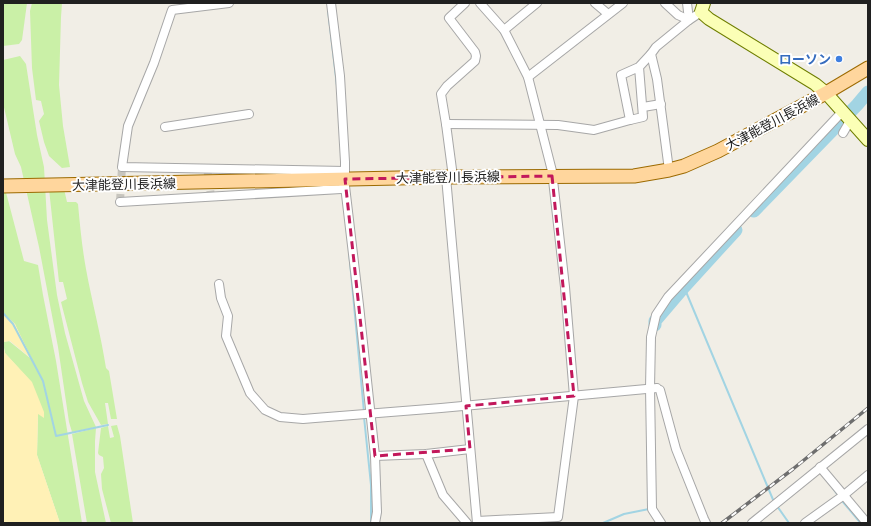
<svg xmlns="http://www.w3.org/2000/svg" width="871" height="526" viewBox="0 0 871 526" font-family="Quicksand,'Noto Sans JP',sans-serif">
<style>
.grass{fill:#caf0a7}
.sand{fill:#fff1b6}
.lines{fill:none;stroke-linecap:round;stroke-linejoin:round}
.stream{stroke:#a2d4e3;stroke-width:2}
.river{stroke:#a2d4e3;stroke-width:13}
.street-tunnel{stroke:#c7c5be;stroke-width:8;stroke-dasharray:8 4;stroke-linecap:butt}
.street-casing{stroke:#a7a7a7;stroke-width:10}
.secondary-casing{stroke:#6f7e00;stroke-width:14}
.primary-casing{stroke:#9c6a00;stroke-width:15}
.street{stroke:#fff;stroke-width:8}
.secondary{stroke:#fbffb6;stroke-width:12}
.primary{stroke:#ffd69d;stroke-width:13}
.rail-casing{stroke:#6e6e6e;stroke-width:3.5}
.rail{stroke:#fff;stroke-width:2;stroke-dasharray:6;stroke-linecap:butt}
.marked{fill:none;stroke:#c2185b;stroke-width:3;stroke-dasharray:8 5;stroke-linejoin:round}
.shop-dot{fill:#3f7fe0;stroke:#fff;stroke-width:1.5}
.labels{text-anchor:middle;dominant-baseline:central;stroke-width:4;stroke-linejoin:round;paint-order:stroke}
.shop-label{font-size:13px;font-weight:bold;fill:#366cbe;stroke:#fff;text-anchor:end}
.street-label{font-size:13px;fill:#202020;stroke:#fff}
</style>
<rect width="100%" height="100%" fill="#f1eee6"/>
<g class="grass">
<polygon points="3,3 27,3 22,40 19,44 3,46"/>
<polygon points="32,3 62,3 61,17 59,85 63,126 70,167 62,168 49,156 44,142 39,121 44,114 41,101 36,100 32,68 30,11"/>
<polygon points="20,56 26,64 37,135 44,167 47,220 57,295 65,333 84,401 96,427 72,432 69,422 58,347 39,247 21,167 15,154 3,103 3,60"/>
<polygon points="3,181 24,261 38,265 43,295 56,361 82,523 60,523 37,455 38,414 31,382 5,353 3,342 9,341 30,358 15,324 3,313"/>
<path d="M49,189H64L67,202H76L78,204C80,226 82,247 86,269C92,302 101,335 106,368L109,371L117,419H111L108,403H105L108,424L101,425L88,402L82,383L61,302L67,299L63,282H59Z"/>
<polygon points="117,425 120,436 133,523 111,523 102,489 101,474 104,468 103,457 99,455 98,453 101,428 108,426 110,438 114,437 111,426"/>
<polygon points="96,428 95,441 95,472 106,523 87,523 72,434"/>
</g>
<g class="sand">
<polygon points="3,313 15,324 32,359 10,341 3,342"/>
<polygon points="3,345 5,353 32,382 44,412 44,418 38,414 37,455 60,523 3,523"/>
</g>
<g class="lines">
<g class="stream">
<polyline points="328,10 337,86"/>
<polyline points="349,251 364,412"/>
<polyline points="684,287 774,502"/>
<polyline points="3,313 13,324 43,381 56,436 108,425"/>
<polyline points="364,417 371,485 371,522"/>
<polyline points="827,480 837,494"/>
<polyline points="843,502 859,521"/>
<polyline points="777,506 789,523"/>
<polyline points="603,523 624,514 649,509"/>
</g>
<g class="river">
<polyline points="754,211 857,105 868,92"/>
<polyline points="655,325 655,321 684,287 736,230"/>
</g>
<g class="street-tunnel">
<polyline points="207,167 211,196"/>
<polyline points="120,202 122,167"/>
</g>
<g class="street-casing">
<g id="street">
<polyline points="229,3 172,10 154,63 128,126 122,167 345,171"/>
<polyline points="331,3 340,76 345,162 345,186 359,305 375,456 377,512 375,523"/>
<polyline points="595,3 608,14"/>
<polyline points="665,3 678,15 689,20 701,12"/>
<polyline points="504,30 537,3"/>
<polyline points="639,67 621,75 630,120 643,117 639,67 651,54"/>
<polyline points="528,77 623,3"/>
<polyline points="643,107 661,104"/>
<polyline points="446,124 558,125 594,130 630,120"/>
<polyline points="165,127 249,114"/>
<polyline points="843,133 850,121"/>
<polyline points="669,170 657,79 651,54 656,47 689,20 687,3"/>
<polyline points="446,177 477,523"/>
<polyline points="453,177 446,124 441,94 447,86 475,61 476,56 475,52 449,18 465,3"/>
<polyline points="120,202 341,189 345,186"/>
<polyline points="219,284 221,298 228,316 226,336 250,393 265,410 280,417 303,419 315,418 441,408 657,388"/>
<polyline points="660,390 676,449 704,519 706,523"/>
<polyline points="426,454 443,495 467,523"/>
<polyline points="375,456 426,454 470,449"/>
<polyline points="820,467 867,523"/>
<polyline points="477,521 558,517 574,396 565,287 552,171 528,77 504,30 480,3"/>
<polyline points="661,523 652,509 650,388 651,337 656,315 668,297 842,112"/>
<polyline points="752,523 868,429"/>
<polyline points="805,523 844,495 868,475"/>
</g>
</g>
<g class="secondary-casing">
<polyline id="secondary" points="704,3 701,12 709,19 815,84 826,93 868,140"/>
</g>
<g class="primary-casing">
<polyline id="primary" points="3,186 446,177 634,176 669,170 684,166 718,151 826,93 868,68"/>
</g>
<use href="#street" class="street"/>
<use href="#secondary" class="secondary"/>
<use href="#primary" class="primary"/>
<g class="rail-casing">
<polyline id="rail" points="722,523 793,469 868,408"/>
</g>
<use href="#rail" class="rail"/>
</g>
<path class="marked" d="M552,176L574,396L466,406L470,449L375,456L345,179Z"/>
<circle class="shop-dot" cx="839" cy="59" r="4"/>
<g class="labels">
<g class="shop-label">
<text x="831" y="59">ローソン</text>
</g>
<g class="street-label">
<text transform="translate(772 122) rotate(-28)">大津能登川長浜線</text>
<text transform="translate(448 177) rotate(-1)">大津能登川長浜線</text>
<text transform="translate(124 184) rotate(-1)">大津能登川長浜線</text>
</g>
</g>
<rect width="871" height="526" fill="none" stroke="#202020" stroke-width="8"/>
</svg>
